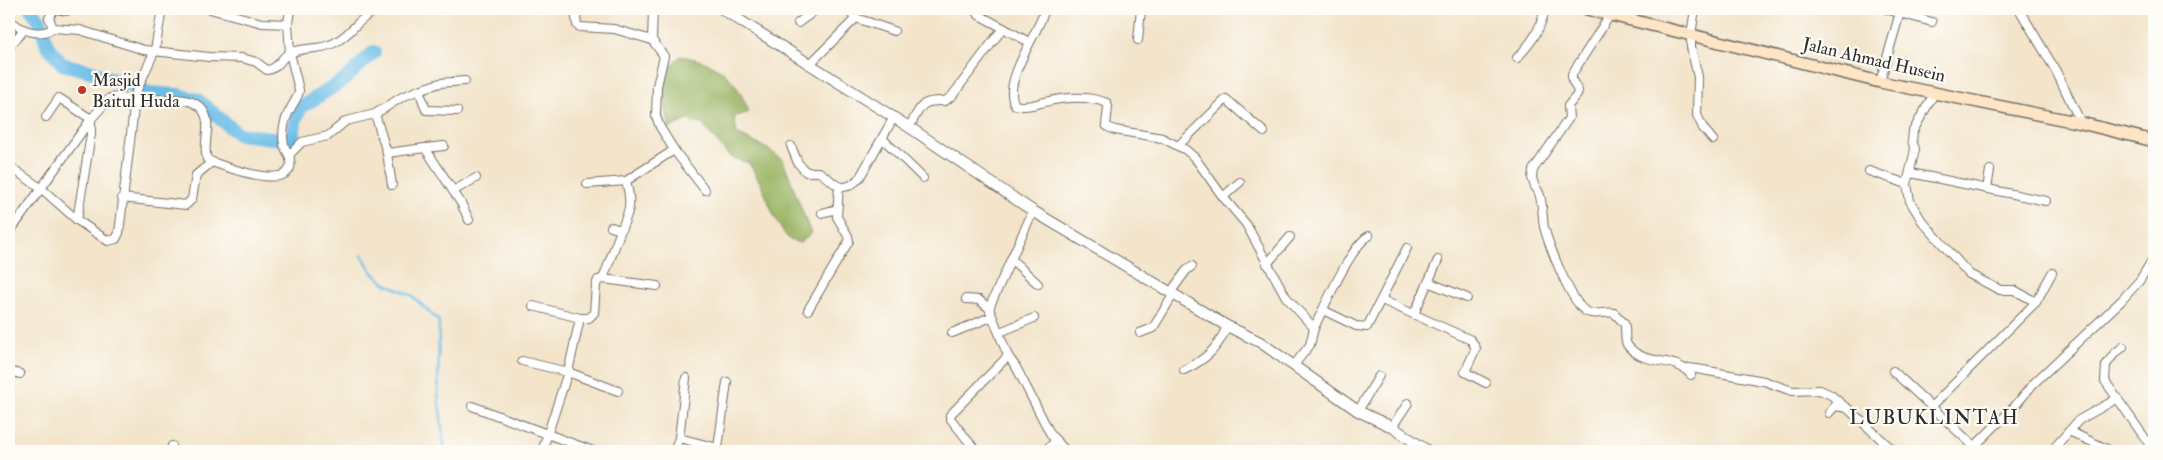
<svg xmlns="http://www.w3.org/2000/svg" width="2163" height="460" viewBox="0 0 2163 460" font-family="'IM FELL Double Pica',serif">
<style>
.forest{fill:#9cb668;stroke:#64704a}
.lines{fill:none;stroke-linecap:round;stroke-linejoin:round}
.stream{stroke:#6bbde7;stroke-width:2.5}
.river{stroke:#6bbde7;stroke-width:14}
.minor-casing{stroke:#716c63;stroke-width:10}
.tertiary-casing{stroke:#716c63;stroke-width:12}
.secondary-casing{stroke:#716c63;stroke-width:14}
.minor{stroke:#fff;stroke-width:8}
.tertiary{stroke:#fff;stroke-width:10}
.secondary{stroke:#fde5c5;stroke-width:11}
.poi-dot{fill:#c8321e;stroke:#fdfcf7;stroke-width:2}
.labels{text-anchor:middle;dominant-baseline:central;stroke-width:4.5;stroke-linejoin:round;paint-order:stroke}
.street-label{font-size:18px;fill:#2b2b2b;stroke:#fdfcf7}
.poi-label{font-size:18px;fill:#2b2b2b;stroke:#fdfcf7;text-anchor:start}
.quarter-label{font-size:20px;letter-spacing:1px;fill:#2b2b2b;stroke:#fdfcf7}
</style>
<rect width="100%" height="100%" fill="#fdfcf7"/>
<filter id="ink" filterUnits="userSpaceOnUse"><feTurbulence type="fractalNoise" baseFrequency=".02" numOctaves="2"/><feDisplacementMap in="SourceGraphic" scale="10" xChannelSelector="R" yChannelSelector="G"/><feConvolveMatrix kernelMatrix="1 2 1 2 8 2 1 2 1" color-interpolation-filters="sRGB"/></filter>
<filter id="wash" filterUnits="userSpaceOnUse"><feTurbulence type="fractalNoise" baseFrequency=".0096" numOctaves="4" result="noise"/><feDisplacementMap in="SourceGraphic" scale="20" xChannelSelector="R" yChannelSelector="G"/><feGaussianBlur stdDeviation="1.12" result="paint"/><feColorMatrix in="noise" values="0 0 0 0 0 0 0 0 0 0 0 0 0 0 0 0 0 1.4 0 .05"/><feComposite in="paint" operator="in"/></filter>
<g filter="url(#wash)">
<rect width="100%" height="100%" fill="#f3e4ca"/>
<path class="forest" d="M680,56C717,62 735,75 749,112L734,117L737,134L766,148L783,160L811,234L800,243L790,240L783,232L772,211L762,186L749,163L730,157L703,125L688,120L669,128C666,93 653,85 680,56Z"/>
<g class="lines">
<polyline class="stream" points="361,254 373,273 386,284 411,295 439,321 438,395 445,451"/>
<polyline class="river" points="31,9 40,21 47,45 62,64 94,72 149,93 178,95 198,100 238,134 289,140 293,134 296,118 301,107 344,80 374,52"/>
</g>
</g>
<g filter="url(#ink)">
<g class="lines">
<g class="minor-casing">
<g id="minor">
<polyline points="57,9 67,11 68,9"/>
<polyline points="210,9 262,23 288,24"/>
<polyline points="575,9 577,25 580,27 614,29 652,40"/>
<polyline points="653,9 652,40 664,56 657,86 656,116 660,127 674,150 705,190"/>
<polyline points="973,9 979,15 1029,42"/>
<path d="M1045,9C1039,33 1001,82 1015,105C1025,108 1035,104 1045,102C1066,97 1087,95 1107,103L1108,107L1106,125L1108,127L1115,130L1162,138L1186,150L1195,158L1223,197L1246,224L1286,297L1314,328L1310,345L1294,365"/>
<polyline points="1695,9 1691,35 1691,47 1698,77 1697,115 1703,128 1713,140"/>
<polyline points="1885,9 1932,22"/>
<polyline points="2019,9 2056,71 2081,123"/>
<path d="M1610,15L1572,74V80L1578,91L1577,95L1568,106L1569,118L1533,170L1532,178L1535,187C1543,193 1542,216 1544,227C1549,245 1571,304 1587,312C1596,316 1605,311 1614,313L1624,323C1627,331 1623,340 1628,346C1645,367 1675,355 1691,375"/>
<polyline points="856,18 894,31"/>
<path d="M9,19C20,30 39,38 53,28L80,30L144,50L209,57L242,58L256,62L267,70C278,69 280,59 288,54C302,46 320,51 334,43C357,31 359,12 387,9"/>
<polyline points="798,23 817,9"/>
<polyline points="53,28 49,18 54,9"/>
<polyline points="1138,40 1141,9"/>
<polyline points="9,47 23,31"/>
<path d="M1517,58C1532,42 1540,31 1545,9"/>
<polyline points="809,65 856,18 846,9"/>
<polyline points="1880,82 1901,9"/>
<polyline points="419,90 426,110 457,111"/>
<polyline points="1935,92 1913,131 1912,141 1915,149 1907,184 1910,201 1922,221 1969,274 2000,290 2014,290 2036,302"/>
<polyline points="375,114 387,153 425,148 461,203 469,220"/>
<path d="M909,127C922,106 919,100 945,101L952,96L1003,28"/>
<polyline points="882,138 923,178"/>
<path d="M791,146L798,163L806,172H819C834,181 842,198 860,177L894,117"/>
<polyline points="1178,146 1226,99 1264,132"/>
<polyline points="425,148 444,146"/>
<polyline points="387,153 392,185"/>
<path d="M289,155C279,142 283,121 291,108C294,101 299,97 299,90L290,53L288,24L290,9"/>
<polyline points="9,166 42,189 77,220 91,134 91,119 59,98 46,117"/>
<polyline points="1869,171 1907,184"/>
<polyline points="1911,173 2046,201"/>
<polyline points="587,184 626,181 674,150"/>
<polyline points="1987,189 1990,170"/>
<polyline points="453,191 476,178"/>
<polyline points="1223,197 1240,182"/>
<polyline points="122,198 186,205 192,199 196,175 212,162"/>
<polyline points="822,213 837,209"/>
<polyline points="77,220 108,241 116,239 119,233 136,92 155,50 162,9"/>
<path d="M611,227L621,230C630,210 632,203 626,181"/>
<path d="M9,233L91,119L110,98C119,95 128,100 137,101C156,101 192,92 204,112C212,125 202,145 207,159L212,162C227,167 302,196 289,155L302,142L328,136L346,121L375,114L402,97L419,90L440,83L465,81"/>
<polyline points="1011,259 1038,284"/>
<polyline points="1267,264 1290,237"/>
<polyline points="603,279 621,230"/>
<polyline points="1428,282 1467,298"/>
<polyline points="1170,293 1186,271 1192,266"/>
<polyline points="966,299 979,300 989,308 1008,356 1016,367 1051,435 1066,451"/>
<polyline points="1382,300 1471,340 1476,348 1465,372 1486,383"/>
<polyline points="533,306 580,318 589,318 594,313 596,285 598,280 603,279 657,286"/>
<polyline points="989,308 1033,211"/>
<polyline points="808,310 849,241 848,236 837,217 839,186"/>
<polyline points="1323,310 1356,326 1367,327 1407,248"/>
<polyline points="1414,314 1438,260"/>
<path d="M1314,328C1324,308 1351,245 1369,236"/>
<polyline points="1000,332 1034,318"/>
<polyline points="952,333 991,317"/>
<polyline points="1140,333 1153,328 1173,295"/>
<polyline points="2123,347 2114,354 2106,365 2105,381 2154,451"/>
<polyline points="522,361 568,372 618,391"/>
<path d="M1184,370C1205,360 1218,349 1227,326"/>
<polyline points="1687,370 1689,368 1697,369 1764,381 1792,391 1820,390 1831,395 1844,406"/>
<polyline points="9,371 20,374"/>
<polyline points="1893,371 1979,451"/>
<polyline points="472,406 593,451"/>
<polyline points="1931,407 2036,302 2052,273"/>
<polyline points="1358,411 1379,376"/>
<polyline points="1829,413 1835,406 1847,408 1894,451"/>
<polyline points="1392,427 1408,403"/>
<polyline points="2069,431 2111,451"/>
<polyline points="679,438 718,448 727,382"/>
<polyline points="973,447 950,418 950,415 1008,356"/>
<polyline points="1974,447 2015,406 2033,384 2121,301 2140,280 2154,257"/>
<polyline points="2055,447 2079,420 2118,398"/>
<polyline points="171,451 172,446"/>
<polyline points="542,451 568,372 580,318"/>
<polyline points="674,451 679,438 686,378"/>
<polyline points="1044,451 1056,441"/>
</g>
</g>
<g class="tertiary-casing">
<polyline id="tertiary" points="722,9 909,127 1033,211 1227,326 1260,342 1358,411 1392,427 1428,451"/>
</g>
<g class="secondary-casing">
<polyline id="secondary" points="1587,9 1880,82 2081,123 2154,141"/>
</g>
<use href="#minor" class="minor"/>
<use href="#tertiary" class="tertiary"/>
<use href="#secondary" class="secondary"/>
</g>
</g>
<circle class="poi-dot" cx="82" cy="90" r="5"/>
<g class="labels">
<g class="street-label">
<text transform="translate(1874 60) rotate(13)">Jalan Ahmad Husein</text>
</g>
<g class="poi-label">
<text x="92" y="80">Masjid<tspan x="92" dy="21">Baitul Huda</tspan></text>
</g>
<g class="quarter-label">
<text x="1934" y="417">LUBUKLINTAH</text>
</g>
</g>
<rect width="2163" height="460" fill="none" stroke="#fdfcf7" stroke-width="30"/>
</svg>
